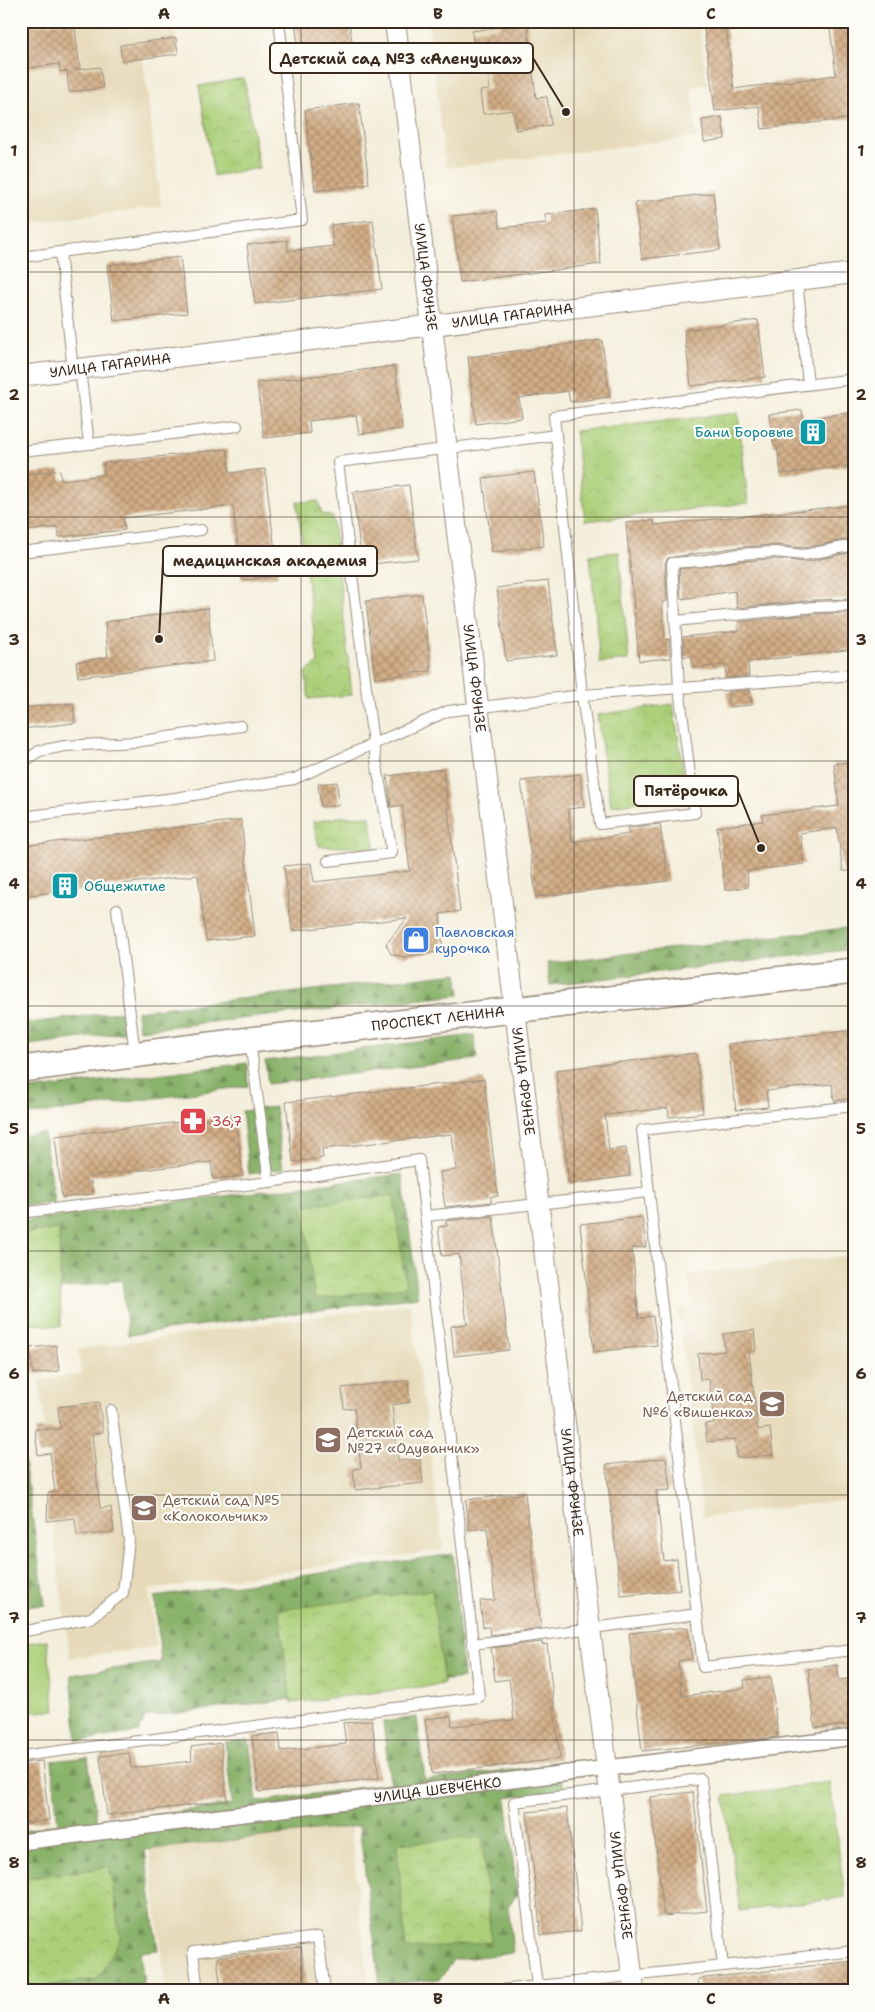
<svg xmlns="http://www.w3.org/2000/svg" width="875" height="2012" viewBox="0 0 875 2012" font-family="'Shantell Sans',sans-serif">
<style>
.built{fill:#e6daba}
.green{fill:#acd07a;stroke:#747d4c}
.forest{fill:url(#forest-firs);stroke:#626e44}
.park{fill:url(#park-crowns);stroke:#747d4c}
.building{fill:url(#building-cross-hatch)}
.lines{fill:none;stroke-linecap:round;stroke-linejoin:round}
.service-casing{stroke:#988c7d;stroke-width:12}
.pedestrian-casing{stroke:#988c7d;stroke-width:18}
.minor-casing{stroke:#988c7d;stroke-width:22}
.tertiary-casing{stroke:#988c7d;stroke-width:28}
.service{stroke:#fff;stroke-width:10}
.pedestrian{stroke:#fff;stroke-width:15}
.minor{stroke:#fff;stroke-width:20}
.tertiary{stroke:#fff;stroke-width:25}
.grid{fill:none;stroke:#3b2a1e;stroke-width:1;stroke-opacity:0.55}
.labels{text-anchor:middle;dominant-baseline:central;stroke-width:4.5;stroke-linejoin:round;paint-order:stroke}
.street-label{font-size:14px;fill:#3b2a1e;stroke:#fdfcf7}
.culture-label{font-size:14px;fill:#0d838f;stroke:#fdfcf7;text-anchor:end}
.shop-label{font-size:14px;fill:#366cbe;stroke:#fdfcf7;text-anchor:start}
.health-label{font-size:14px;fill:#be3a42;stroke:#fdfcf7;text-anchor:start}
.education-label{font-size:14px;fill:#785e54;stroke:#fdfcf7;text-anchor:start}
.leader{fill:none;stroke:#3b2a1e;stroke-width:2}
.callout-dot{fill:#3b2a1e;stroke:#fdfcf7;stroke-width:2}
.callout{fill:#fdfcf7;stroke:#3b2a1e;stroke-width:2}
.callout-label{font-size:15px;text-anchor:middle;font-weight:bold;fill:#3b2a1e}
.neatline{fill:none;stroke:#3b2a1e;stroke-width:2}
.grid-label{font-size:16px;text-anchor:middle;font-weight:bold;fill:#3b2a1e}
</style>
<defs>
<pattern id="forest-firs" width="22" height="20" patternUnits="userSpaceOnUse" patternTransform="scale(1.25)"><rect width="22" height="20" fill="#89b26a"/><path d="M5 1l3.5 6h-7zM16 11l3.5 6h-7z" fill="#719157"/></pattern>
<pattern id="park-crowns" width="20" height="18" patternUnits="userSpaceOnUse" patternTransform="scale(1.25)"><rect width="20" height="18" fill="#acd07a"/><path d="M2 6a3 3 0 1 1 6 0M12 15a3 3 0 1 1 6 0" fill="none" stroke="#95b369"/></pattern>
<pattern id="building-cross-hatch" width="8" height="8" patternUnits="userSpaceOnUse" patternTransform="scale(1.25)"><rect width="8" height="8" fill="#d3ae87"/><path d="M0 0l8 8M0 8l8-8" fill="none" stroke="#ac8e6e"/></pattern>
</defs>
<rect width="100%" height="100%" fill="#fdfcf7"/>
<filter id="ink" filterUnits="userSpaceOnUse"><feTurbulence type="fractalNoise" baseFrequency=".02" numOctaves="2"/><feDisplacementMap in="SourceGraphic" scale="10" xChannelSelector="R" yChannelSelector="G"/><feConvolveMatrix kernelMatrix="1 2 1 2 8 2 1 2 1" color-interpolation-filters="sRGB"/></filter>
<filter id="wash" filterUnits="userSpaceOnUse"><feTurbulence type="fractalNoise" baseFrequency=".0096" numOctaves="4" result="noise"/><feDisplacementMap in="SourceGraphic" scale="20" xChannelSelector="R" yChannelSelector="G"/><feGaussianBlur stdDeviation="1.12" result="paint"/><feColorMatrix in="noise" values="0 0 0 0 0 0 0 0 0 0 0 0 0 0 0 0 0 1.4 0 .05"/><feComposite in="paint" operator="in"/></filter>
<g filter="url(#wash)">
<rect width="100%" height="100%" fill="#f4efdc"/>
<g class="built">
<polygon points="21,21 174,21 178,54 143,58 161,207 21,224"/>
<polygon points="428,21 699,21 707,85 691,87 697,137 446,168"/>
<polygon points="854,1255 854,1499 703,1517 678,1309 692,1307 688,1274"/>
<polygon points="410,1304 443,1550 149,1590 156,1647 70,1658 48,1493 55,1492 50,1453 38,1455 35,1429 45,1427 39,1380 81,1374 78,1349"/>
<polygon points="350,1824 369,1991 166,1991 149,1847"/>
</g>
<polygon class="green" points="47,1640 55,1710 21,1714 21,1644"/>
<g class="forest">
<polygon points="854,927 854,949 550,985 547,963"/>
<polygon points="457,973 460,995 139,1030 137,1011"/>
<polygon points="125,1011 128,1032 21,1046 21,1024"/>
<polygon points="474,1035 477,1059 268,1084 265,1061"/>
<polygon points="247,1063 248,1086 21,1116 21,1091"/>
<polygon points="275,1107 283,1169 249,1174 242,1111"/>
<polygon points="44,1133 54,1203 21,1206 21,1136"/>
<polygon points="402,1174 418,1297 128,1335 122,1280 60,1289 33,1310 21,1328 21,1221"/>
<polygon points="21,1438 45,1605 21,1607"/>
<polygon points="453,1554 463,1678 145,1717 139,1732 77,1741 71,1675 161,1662 155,1597"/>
<polygon points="417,1717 425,1780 560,1764 564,1790 506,1798 517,1895 508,1906 513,1953 453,1960 440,1979 380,1985 359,1826 145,1850 158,1950 140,1952 145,1991 21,1991 21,1831 58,1824 52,1761 88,1757 97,1823 232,1804 225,1742 249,1740 257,1802 390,1783 383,1722"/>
</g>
<g class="park">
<polygon points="244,78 259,168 214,176 199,86"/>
<polygon points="738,413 748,503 585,521 575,431"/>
<polygon points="318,501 322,514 333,517 352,695 309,699 305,673 318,663 297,502"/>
<polygon points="619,552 629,660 600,663 590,555"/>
<polygon points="673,704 687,795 611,806 597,715"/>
<polygon points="370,816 375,848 319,846 313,822 340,817"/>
<polygon points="393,1195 406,1287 315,1299 303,1206"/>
<polygon points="59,1229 61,1327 21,1322 21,1234"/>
<polygon points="432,1590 444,1684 291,1703 279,1610"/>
<polygon points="830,1782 845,1897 740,1911 724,1796"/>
<polygon points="482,1837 491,1942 406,1949 397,1844"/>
<polygon points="110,1867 120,1939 98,1979 29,1988 21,1939 21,1879"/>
</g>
<g id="blocks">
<g class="building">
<polygon points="74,21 80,69 75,70 100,67 103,88 69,92 67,71 60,72 59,64 21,69 21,27"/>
<polygon points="295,21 349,21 354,56 300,62"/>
<polygon points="500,21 527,21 536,98 547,97 551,125 516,130 513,110 483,114 480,91 490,90 485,53 475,54 472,31 500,27"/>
<polygon points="703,21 725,21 734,89 836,75 829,21 854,21 854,118 762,129 759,106 715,111"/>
<polygon points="176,38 178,54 122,61 120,45"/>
<polygon points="359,103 369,184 315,191 305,110"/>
<polygon points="722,117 725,139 704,142 702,120"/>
<polygon points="713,193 720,250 642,259 635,203"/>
<polygon points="595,209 601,264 460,282 452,216 497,211 500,228 546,223 545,215"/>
<polygon points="373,220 382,289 255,304 247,245 287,240 288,251 333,246 331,225"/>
<polygon points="180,257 187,313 114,321 107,265"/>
<polygon points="758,320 765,377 691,386 684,330"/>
<polygon points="602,340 610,397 570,402 568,391 519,398 522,418 476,424 468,357"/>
<polygon points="395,366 402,429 359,434 356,415 309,421 310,433 264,438 257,383"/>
<polygon points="802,410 803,419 854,412 854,465 781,474 777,446 774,446 769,414"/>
<polygon points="227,449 230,473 265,469 278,576 242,580 233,506 123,518 125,530 59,537 58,527 21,532 21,475 60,470 61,480 104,475 103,463"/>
<polygon points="534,472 544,546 492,552 483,478"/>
<polygon points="409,485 418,559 362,565 353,492"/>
<polygon points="854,505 854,538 804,548 775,545 739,547 668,558 665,563 667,601 662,602 665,640 669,639 670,658 639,661 626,523 654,520 654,525"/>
<polygon points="854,552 854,599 814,600 737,608 735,591 681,599 679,569 740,561 775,559 805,562"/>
<polygon points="548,581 557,655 506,661 497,588"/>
<polygon points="422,594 431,671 375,678 366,601"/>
<polygon points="208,608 213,661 78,677 76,662 108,657 105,622"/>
<polygon points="854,613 854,649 748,662 749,676 726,678 725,665 693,668 692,656 684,657 683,637 739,631 738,622 815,614"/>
<polygon points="750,690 752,705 729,707 727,692"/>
<polygon points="73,703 75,723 21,729 21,708"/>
<polygon points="854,761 854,871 843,871 837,828 800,833 804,864 747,871 748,887 725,890 717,827 763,821 762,815 839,806 834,764"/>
<polygon points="443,769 460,911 440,914 443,951 404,957 391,954 386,944 407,918 292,931 284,866 311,863 314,882 410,871 402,805 391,807 387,776"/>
<polygon points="580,774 584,807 568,809 572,842 629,834 628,828 660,824 668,881 536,897 521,781"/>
<polygon points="337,782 339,805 321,807 318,784"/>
<polygon points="241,820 255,936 206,941 198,875 21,896 21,846"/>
<polygon points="854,1030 854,1098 834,1101 832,1084 766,1091 768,1107 736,1110 728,1044"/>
<polygon points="696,1053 703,1113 669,1117 668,1108 605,1115 609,1150 626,1148 630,1176 569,1184 556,1070"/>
<polygon points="484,1079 498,1196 491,1196 491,1202 445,1207 440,1172 456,1170 452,1134 322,1149 323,1158 293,1162 286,1102"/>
<polygon points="235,1116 243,1176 213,1179 211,1162 90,1176 93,1194 62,1198 55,1136"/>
<polygon points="493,1216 509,1350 454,1356 451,1326 467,1324 459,1254 442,1256 438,1227 447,1226 446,1221"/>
<polygon points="642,1217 646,1247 632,1248 639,1318 653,1316 657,1345 594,1352 580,1224"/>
<polygon points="754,1330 756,1351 749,1352 758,1430 770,1428 773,1455 737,1458 735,1439 707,1442 705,1424 714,1423 709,1379 700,1380 698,1354 725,1351 723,1334"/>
<polygon points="56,1345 59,1371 33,1374 30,1348"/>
<polygon points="408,1380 410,1402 392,1405 398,1461 420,1459 423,1483 355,1490 353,1469 361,1468 354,1408 344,1409 342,1388"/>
<polygon points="99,1402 103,1432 92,1434 100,1508 111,1507 114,1532 77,1536 75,1518 47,1521 48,1493 55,1492 50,1453 38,1455 35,1429 60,1429 58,1407"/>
<polygon points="666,1458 670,1490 656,1491 664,1561 677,1559 680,1590 621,1596 606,1465"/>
<polygon points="525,1493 541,1628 490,1635 489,1627 483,1627 480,1601 495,1600 487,1528 469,1530 466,1500"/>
<polygon points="688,1627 692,1659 678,1661 682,1696 745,1688 744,1680 771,1677 778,1737 642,1751 629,1633"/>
<polygon points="542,1642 542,1645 547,1644 560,1759 432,1774 425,1719 451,1716 452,1726 514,1720 509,1679 495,1681 491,1648"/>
<polygon points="837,1665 839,1680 854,1678 854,1724 815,1728 808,1669"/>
<polygon points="372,1720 379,1778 259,1792 252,1736 279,1733 281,1751 346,1744 343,1723"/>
<polygon points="221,1743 227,1801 107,1815 100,1756 129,1753 131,1768 192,1761 191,1747"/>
<polygon points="42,1761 49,1820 21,1824 21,1763"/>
<polygon points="693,1792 707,1911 664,1916 650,1797"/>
<polygon points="567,1808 581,1931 541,1935 527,1812"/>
<polygon points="301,1947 307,1991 221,1991 217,1957"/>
<polygon points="854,1961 854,1991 699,1991 698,1979"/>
</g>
</g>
</g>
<g filter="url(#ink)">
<use href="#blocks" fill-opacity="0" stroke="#988c7d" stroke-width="1"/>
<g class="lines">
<g class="service-casing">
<g id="service">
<polyline points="60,252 302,220 279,21"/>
<polyline points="21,257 60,252 73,370"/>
<polyline points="797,280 808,384"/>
<polyline points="89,444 237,426"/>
<polyline points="21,451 89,444 80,369"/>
<path d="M854,545L804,555L775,552L739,554L701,561L672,563L679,688L695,813L600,824L582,695C673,689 763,682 854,675"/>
<polyline points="21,552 201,530"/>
<polyline points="675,621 815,607 854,606"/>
<polyline points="21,764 39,751 65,746 135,742 241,726"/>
<polyline points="21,817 175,798 294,779 448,711 582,695 554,416 854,379"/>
<polyline points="328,861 392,853 373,743 338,462 556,435"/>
<polyline points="117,909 135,1054"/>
<polyline points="854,1106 642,1130 703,1667 854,1650"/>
<polyline points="21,1213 269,1182 250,1041"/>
<polyline points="426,1216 649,1192"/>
<polyline points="21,1632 91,1618 123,1593 129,1540 111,1410"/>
<polyline points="473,1644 697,1614"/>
<polyline points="21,1756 479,1697 419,1160 269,1182"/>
<polyline points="537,1985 514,1802 701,1779 723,1966 854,1951"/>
<polyline points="198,1991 193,1952 318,1937 325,1991"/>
<polyline points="490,1991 723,1966"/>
</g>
</g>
<g class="pedestrian-casing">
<g id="pedestrian">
<path id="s1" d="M21,1842L854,1737"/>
</g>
</g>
<g class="minor-casing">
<g id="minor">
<path id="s2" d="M395,21L634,1991"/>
<path id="s3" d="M21,376L854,273"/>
</g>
</g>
<g class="tertiary-casing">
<g id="tertiary">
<path id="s4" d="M21,1069L250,1040L854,971"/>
</g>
</g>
<use href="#service" class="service"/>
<use href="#pedestrian" class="pedestrian"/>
<use href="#minor" class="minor"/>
<use href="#tertiary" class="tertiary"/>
</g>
</g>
<path class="grid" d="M301,21V1991M574,21V1991M21,272H854M21,517H854M21,761H854M21,1006H854M21,1251H854M21,1495H854M21,1740H854"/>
<defs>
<g id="building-square" transform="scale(1.4375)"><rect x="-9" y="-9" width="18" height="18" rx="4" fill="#0f9aa8" stroke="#fdfcf7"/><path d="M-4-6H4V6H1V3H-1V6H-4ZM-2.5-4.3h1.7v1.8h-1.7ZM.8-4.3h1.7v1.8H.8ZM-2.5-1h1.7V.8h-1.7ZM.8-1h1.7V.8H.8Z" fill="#fff"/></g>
<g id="shop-square" transform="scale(1.4375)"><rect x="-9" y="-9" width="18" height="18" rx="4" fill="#3f7fe0" stroke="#fdfcf7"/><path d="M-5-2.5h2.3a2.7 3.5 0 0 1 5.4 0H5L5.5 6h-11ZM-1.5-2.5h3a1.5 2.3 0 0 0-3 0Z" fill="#fff"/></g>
<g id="pharmacy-square" transform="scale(1.4375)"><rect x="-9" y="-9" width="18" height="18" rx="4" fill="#e0444e" stroke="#fdfcf7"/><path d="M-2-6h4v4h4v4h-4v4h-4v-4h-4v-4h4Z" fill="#fff"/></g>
<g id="school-square" transform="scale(1.4375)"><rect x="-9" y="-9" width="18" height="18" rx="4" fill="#8d6e63" stroke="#fdfcf7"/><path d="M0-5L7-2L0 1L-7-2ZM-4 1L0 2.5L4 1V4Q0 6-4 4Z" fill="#fff"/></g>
</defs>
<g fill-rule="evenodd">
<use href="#building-square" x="813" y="432"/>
<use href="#building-square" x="65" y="886"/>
<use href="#shop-square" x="416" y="940"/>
<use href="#pharmacy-square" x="193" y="1121"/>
<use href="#school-square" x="772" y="1404"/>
<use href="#school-square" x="328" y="1440"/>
<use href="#school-square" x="144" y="1508"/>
</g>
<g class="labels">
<g class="street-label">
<text stroke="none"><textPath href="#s2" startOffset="258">УЛИЦА ФРУНЗЕ</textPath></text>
<text stroke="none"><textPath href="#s3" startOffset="495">УЛИЦА ГАГАРИНА</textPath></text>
<text stroke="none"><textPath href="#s3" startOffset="90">УЛИЦА ГАГАРИНА</textPath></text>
<text stroke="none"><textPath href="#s2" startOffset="662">УЛИЦА ФРУНЗЕ</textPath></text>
<text stroke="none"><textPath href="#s4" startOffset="420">ПРОСПЕКТ ЛЕНИНА</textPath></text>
<text stroke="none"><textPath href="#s2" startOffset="1068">УЛИЦА ФРУНЗЕ</textPath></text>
<text stroke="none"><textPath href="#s2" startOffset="1472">УЛИЦА ФРУНЗЕ</textPath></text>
<text stroke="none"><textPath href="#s1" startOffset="420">УЛИЦА ШЕВЧЕНКО</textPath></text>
<text stroke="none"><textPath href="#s2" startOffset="1878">УЛИЦА ФРУНЗЕ</textPath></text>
</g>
<g class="culture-label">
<text x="794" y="432">Бани Боровые</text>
<text x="84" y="886" text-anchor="start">Общежитие</text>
</g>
<g class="shop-label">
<text x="435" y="932">Павловская<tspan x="435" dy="16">курочка</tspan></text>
</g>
<g class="health-label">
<text x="212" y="1121">36,7</text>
</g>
<g class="education-label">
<text x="753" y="1396" text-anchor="end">Детский сад<tspan x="753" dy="16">№6 «Вишенка»</tspan></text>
<text x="347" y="1432">Детский сад<tspan x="347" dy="16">№27 «Одуванчик»</tspan></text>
<text x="163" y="1500">Детский сад №5<tspan x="163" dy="16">«Колокольчик»</tspan></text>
</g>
</g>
<path class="leader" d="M566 112L533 58M159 639L163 561M761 848L738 791"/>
<g class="callout-dot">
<circle cx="566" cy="112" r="5"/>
<circle cx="159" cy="639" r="5"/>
<circle cx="761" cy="848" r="5"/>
</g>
<g class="callout">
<rect x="270" y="43" width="263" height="30" rx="5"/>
<rect x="163" y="546" width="214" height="30" rx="5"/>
<rect x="634" y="776" width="104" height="30" rx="5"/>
</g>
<g class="callout-label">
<text x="401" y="64">Детский сад №3 «Аленушка»</text>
<text x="270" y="566">медицинская академия</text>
<text x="686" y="796">Пятёрочка</text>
</g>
<rect width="875" height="2012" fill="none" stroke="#fdfcf7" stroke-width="55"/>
<rect x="28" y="28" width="820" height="1956" class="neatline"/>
<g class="grid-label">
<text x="164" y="19">A</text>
<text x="438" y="19">B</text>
<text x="711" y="19">C</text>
<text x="14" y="156">1</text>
<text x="861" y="156">1</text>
<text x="14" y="400">2</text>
<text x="861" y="400">2</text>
<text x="14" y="645">3</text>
<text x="861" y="645">3</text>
<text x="14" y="889">4</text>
<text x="861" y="889">4</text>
<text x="14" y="1134">5</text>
<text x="861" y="1134">5</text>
<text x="14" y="1379">6</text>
<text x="861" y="1379">6</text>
<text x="14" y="1623">7</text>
<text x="861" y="1623">7</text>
<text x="14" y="1868">8</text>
<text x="861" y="1868">8</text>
<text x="164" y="2004">A</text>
<text x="438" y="2004">B</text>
<text x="711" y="2004">C</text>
</g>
</svg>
